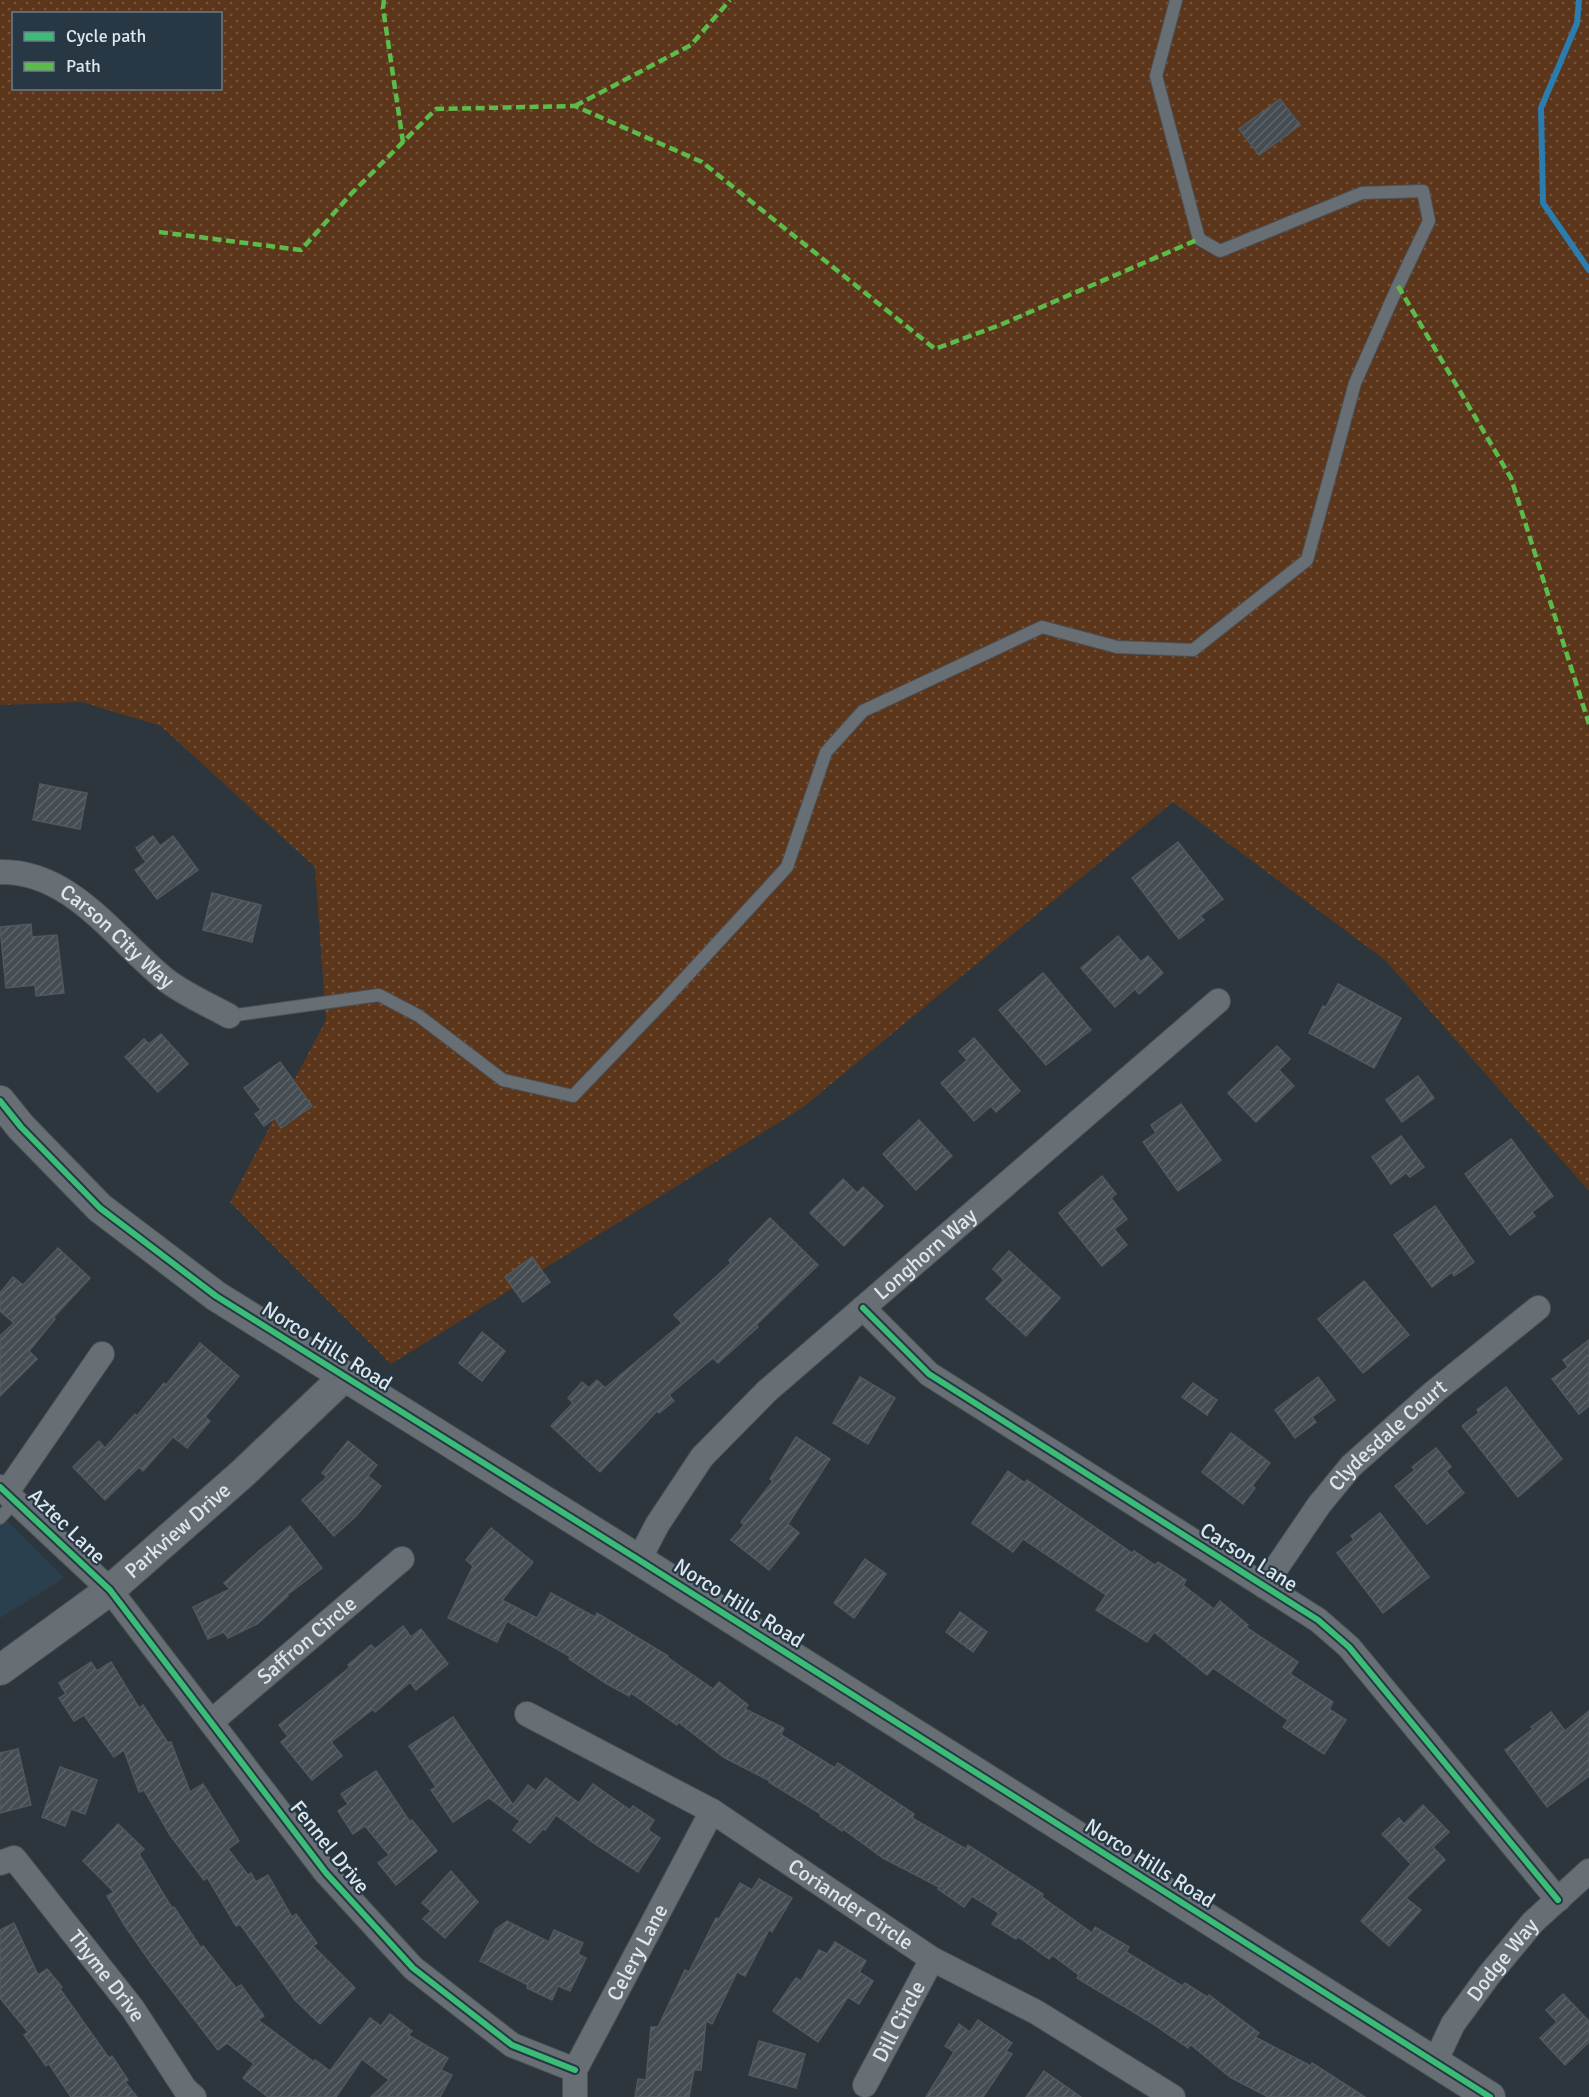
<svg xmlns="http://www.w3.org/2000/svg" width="1589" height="2097" viewBox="0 0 1589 2097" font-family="Signika,sans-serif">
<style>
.built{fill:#2b404f}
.grass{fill:url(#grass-dots);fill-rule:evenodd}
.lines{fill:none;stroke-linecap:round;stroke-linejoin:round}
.stream{stroke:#2b7caf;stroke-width:6}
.building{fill:url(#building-hatch);stroke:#51595f;stroke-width:1.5}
.service-casing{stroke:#4a5258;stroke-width:14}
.minor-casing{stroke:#4a5258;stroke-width:26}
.tertiary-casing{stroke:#4a5258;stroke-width:32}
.service{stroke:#686f74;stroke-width:12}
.minor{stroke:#686f74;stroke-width:24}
.tertiary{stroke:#686f74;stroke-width:30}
.quiet{stroke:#5cbc4b;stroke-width:4.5;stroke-dasharray:9 4.5;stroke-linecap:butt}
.cycleway-casing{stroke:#273743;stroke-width:10}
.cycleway{stroke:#3abd76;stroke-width:6}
.labels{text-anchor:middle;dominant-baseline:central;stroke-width:4.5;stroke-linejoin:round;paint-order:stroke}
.street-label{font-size:21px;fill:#dce6ee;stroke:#273743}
</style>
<defs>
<pattern id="grass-dots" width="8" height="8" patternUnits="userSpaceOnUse" patternTransform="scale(1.5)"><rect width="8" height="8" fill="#5c361b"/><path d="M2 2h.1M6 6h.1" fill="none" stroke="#73533c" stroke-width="1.8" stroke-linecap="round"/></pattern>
<pattern id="building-hatch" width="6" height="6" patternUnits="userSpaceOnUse" patternTransform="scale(1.5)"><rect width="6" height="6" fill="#454c52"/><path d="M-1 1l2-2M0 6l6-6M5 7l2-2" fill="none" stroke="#5f666b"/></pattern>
</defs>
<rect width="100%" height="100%" fill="#2d363d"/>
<polygon class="built" points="0,1514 64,1578 0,1618"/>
<path class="grass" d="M0,0H1589V1191L1385,960L1173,802L802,1108L391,1364L230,1202L326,1020L315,867L161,726L82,702L0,705ZM14,14H220V88H14Z"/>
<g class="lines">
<polyline class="stream" points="1579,0 1577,23 1541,108 1543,203 1589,270"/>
</g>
<g class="building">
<polygon points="1280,99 1300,125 1259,155 1239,129"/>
<polygon points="40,784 87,793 80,829 33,820"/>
<polygon points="153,836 160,846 173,836 198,870 157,899 135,870 146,862 136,848"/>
<polygon points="1178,842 1223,899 1200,916 1204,920 1179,939 1132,878"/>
<polygon points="212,893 261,905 252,942 203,930"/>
<polygon points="31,924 32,937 57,935 64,993 36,996 35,985 6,988 0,927"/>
<polygon points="1118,936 1141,962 1148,956 1163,973 1139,994 1135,989 1115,1007 1081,968"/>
<polygon points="1043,973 1091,1030 1046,1065 999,1010"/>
<polygon points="1338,984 1401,1018 1374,1068 1309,1033 1323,1006 1326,1007"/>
<polygon points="161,1034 188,1064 158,1092 125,1057 144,1039 149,1044"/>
<polygon points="974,1038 1020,1091 996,1112 991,1106 974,1121 941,1083 967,1060 959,1051"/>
<polygon points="1277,1046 1290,1059 1279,1070 1294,1086 1256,1122 1228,1093"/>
<polygon points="280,1062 312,1106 281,1128 275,1118 264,1126 255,1114 261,1110 244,1088"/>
<polygon points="1418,1076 1434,1098 1402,1122 1386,1100"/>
<polygon points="1181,1104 1221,1160 1178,1191 1143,1142 1156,1133 1151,1125"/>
<polygon points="919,1120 952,1156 916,1190 883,1154"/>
<polygon points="1401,1136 1424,1167 1410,1177 1406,1173 1391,1184 1372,1157"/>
<polygon points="1511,1139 1553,1196 1532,1212 1535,1216 1510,1235 1465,1174"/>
<polygon points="1102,1176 1116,1194 1111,1198 1127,1219 1114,1229 1127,1245 1102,1266 1059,1213"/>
<polygon points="843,1179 857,1193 863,1187 883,1206 844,1246 810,1213"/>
<polygon points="1435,1206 1474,1262 1454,1276 1452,1272 1432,1287 1394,1235"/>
<polygon points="770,1218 818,1265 756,1325 758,1327 718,1363 713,1358 669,1395 674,1401 659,1413 657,1411 600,1472 551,1426 573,1403 568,1398 582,1382 589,1388 597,1380 605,1388 682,1323 674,1315 731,1263 729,1260"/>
<polygon points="58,1248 90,1278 53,1318 55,1319 29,1351 37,1359 0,1396 0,1336 14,1323 0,1311 0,1293 13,1277 23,1285"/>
<polygon points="1009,1251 1060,1298 1026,1336 986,1299 1004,1280 993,1269"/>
<polygon points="532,1257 550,1282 523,1302 505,1277"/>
<polygon points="1364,1281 1409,1335 1363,1373 1318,1319"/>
<polygon points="482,1332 505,1351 482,1381 459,1363"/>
<polygon points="1589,1340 1589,1406 1579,1414 1552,1379 1568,1367 1563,1360"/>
<polygon points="200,1343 239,1376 205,1417 210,1421 187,1448 173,1437 143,1471 139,1467 105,1500 73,1467 99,1441 105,1448 135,1414 137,1416 164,1383 166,1385"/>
<polygon points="860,1377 895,1398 868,1444 833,1423"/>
<polygon points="1318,1377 1335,1400 1312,1417 1316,1422 1295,1438 1275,1410"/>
<polygon points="1193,1383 1217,1400 1207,1415 1182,1397"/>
<polygon points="1506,1387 1562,1459 1518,1497 1462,1426 1479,1413 1477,1410"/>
<polygon points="1231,1433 1270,1463 1252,1486 1255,1488 1243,1504 1202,1472"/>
<polygon points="796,1437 830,1459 788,1524 799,1533 769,1570 731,1540 744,1525 741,1522 773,1481 770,1479"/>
<polygon points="348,1441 377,1465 368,1476 381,1486 356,1516 334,1536 302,1500 327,1477 322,1473"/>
<polygon points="1436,1448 1451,1467 1446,1471 1464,1493 1427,1524 1395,1486 1415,1470 1412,1467"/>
<polygon points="1008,1471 1025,1483 1027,1480 1132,1553 1134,1551 1155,1565 1158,1562 1186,1580 1183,1585 1214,1609 1220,1601 1248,1625 1246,1627 1298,1662 1290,1674 1333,1702 1329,1709 1346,1720 1324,1754 1283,1727 1288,1720 1213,1668 1207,1675 1154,1632 1147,1642 1096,1610 1106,1595 1023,1539 1013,1552 972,1523"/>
<polygon points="1380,1513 1429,1577 1383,1613 1337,1553 1354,1540 1351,1536"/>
<polygon points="290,1526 322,1568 287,1595 288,1596 257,1624 228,1638 224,1632 208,1639 193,1607 230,1589 224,1583 259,1551"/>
<polygon points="491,1528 533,1562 502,1600 537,1618 551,1593 595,1617 597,1613 668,1656 667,1657 713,1689 719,1682 748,1705 745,1709 784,1728 781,1735 835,1768 838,1763 914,1814 912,1818 966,1849 968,1845 1043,1894 1042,1897 1092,1933 1095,1927 1129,1947 1126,1952 1182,1986 1185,1983 1207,1997 1209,1995 1259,2033 1255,2037 1311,2066 1312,2063 1365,2097 1268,2097 1230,2077 1190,2044 1188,2048 1150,2022 1077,1978 1079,1975 1052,1955 1049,1959 1017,1936 1016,1939 992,1924 999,1913 972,1896 964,1907 938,1889 939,1887 883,1858 843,1829 842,1831 820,1816 821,1814 769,1782 770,1781 725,1758 678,1722 677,1725 631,1693 629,1696 607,1684 569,1659 571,1657 507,1621 497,1642 448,1618 473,1566 466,1560"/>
<polygon points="865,1559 886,1574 854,1618 834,1603"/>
<polygon points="960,1612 987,1632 973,1652 946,1632"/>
<polygon points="403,1626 411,1637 421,1629 448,1664 416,1690 410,1682 375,1712 373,1709 331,1742 342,1756 312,1780 281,1742 288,1736 279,1725 350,1667 348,1665 371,1645 375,1649"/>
<polygon points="91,1662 97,1671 111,1662 139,1708 143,1705 168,1743 171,1742 190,1792 203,1784 239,1841 228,1849 248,1875 251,1873 256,1882 268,1875 292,1917 296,1914 317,1943 313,1946 355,1988 320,2024 295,2000 240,1924 236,1926 207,1877 204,1880 170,1835 144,1790 139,1792 124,1750 114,1757 84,1715 74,1721 59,1698 66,1694 59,1683"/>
<polygon points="1589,1711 1589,1776 1547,1807 1505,1750 1533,1729 1531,1727 1551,1712 1565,1731"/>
<polygon points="453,1717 513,1805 528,1785 536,1791 546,1778 579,1803 593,1784 630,1810 633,1806 654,1820 648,1830 660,1838 638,1872 592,1842 556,1815 545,1830 543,1829 530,1843 513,1830 520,1821 489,1798 453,1822 431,1790 436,1787 409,1746"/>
<polygon points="18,1749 31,1805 0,1813 0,1753"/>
<polygon points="60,1767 97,1780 85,1814 71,1809 65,1826 42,1817"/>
<polygon points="376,1771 410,1822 412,1820 437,1851 396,1885 378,1863 389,1855 365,1826 353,1834 338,1811 348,1804 341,1794"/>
<polygon points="1423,1805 1449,1832 1433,1847 1445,1860 1406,1898 1421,1910 1389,1946 1361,1921 1411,1864 1382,1834 1399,1818 1404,1824"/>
<polygon points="118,1824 144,1849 139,1854 172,1908 174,1907 201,1948 203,1946 236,1988 241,1985 264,2016 258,2020 314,2062 315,2060 330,2071 370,2018 381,2026 390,2014 412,2031 408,2035 448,2058 441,2070 452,2075 440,2097 371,2097 389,2080 362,2059 336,2097 268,2097 243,2078 254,2064 227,2043 218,2050 153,1966 125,1926 107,1896 114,1892 83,1861"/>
<polygon points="451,1871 478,1902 445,1938 423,1919 431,1911 422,1903"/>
<polygon points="759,1879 792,1898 772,1932 769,1930 745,1976 737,1972 712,2024 706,2021 701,2070 694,2070 689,2097 635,2097 638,2079 646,2080 651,2027 658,2027 685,1970 689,1972 716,1918 719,1919 740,1883 752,1890"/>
<polygon points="507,1921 549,1942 554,1930 583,1943 578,1954 586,1958 570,1991 558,1986 552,2000 527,1988 528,1985 480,1961 496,1929"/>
<polygon points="14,1923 38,1975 47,1969 62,1987 60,1989 109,2058 112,2056 128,2080 125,2082 137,2097 71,2097 49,2064 46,2066 24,2035 28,2032 0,1998 0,1930"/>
<polygon points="835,1942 866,1961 859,1972 873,1981 859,2004 848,1997 818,2042 773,2011 796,1978 801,1981 819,1950 827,1954"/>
<polygon points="1563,1994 1589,2021 1589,2042 1565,2065 1540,2038 1557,2022 1546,2010"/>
<polygon points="978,2020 1012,2043 1006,2051 1012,2054 983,2097 926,2097 954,2052 945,2046 959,2024 970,2032"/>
<polygon points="759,2041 805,2054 796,2088 749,2075"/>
<polygon points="1044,2071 1081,2097 1026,2097"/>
</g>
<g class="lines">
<g class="service-casing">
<g id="service">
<polyline points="229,1016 379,995 419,1016 503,1080 573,1096 663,1002 787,867 826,752 863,711 1042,627 1117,647 1193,650 1307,560 1355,383 1398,286 1429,221 1423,191 1362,193 1220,251 1199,239 1156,76 1176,0"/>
<polyline points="0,1518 16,1500"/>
</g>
</g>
<g class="minor-casing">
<g id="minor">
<path id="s1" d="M0,872C71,870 116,940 166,980C184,994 209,1005 229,1016"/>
<polyline points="863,1308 929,1374 1318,1620 1349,1647 1558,1900"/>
<polyline points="0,1487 110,1590 326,1873 413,1968 512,2045 575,2070"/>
<polyline points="7,1492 102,1354"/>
<path id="s2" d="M639,1560L657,1525L702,1457L767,1391L1218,1001"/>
<path id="s3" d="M1264,1586L1319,1505L1351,1466L1434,1392L1538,1308"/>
<path id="s4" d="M527,1714L712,1811L932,1959L1036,2012L1173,2097"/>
<path id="s5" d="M211,1722L402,1559"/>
<path id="s6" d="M0,1863L14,1858L133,2009L185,2089L194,2097"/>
<path id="s7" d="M1435,2062L1453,2024L1489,1975L1533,1922L1589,1871"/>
<path id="s8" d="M865,2085L932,1959"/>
<path id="s9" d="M575,2097V2070L712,1811"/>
</g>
</g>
<g class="tertiary-casing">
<g id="tertiary">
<polyline points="0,1101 21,1127 100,1208 216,1296 639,1560 1490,2097"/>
<path id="s10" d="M0,1670L110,1590L242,1474L345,1376"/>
</g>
</g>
<use href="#service" class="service"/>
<use href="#minor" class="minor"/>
<use href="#tertiary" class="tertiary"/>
<g class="quiet">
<polyline points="384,0 383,8 403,142"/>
<polyline points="575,106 691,45 730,0"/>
<polyline points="159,232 301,250 351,194 436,109 575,106 702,162 935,349 1000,325 1199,239"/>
<polyline points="1398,286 1511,478 1589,724"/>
</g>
<g class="cycleway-casing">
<g id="cycleway">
<polyline points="0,1101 21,1127 100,1208 216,1296 639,1560 1490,2097"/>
<polyline points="863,1308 929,1374 1318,1620 1349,1647 1558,1900"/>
<polyline points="0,1487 110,1590 326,1873 413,1968 512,2045 575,2070"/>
</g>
</g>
<use href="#cycleway" class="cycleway"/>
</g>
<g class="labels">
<g class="street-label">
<text stroke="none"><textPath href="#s1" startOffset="138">Carson City Way</textPath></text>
<text stroke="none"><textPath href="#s2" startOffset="423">Longhorn Way</textPath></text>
<text transform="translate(327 1346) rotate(32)">Norco Hills Road</text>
<text stroke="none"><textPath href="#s3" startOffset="196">Clydesdale Court</textPath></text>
<text transform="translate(67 1526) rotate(44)">Aztec Lane</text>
<text stroke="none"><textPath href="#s10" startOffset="226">Parkview Drive</textPath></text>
<text transform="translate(1249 1557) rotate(32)">Carson Lane</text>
<text transform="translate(739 1603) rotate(32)">Norco Hills Road</text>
<text stroke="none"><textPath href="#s5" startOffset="126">Saffron Circle</textPath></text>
<text transform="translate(330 1847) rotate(51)">Fennel Drive</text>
<text transform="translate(1150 1863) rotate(32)">Norco Hills Road</text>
<text stroke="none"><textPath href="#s4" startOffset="376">Coriander Circle</textPath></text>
<text stroke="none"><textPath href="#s9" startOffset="160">Celery Lane</textPath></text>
<text stroke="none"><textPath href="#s7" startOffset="123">Dodge Way</textPath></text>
<text stroke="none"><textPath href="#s6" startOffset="165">Thyme Drive</textPath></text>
<text stroke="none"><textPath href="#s8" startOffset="72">Dill Circle</textPath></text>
</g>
</g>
<rect x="12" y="12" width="210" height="78" fill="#273743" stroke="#6f7d87" stroke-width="1.5"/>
<rect x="24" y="32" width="30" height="9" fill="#3abd76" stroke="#6f7d87" stroke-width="1.5"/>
<text x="66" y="42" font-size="18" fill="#dce6ee">Cycle path</text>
<rect x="24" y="62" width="30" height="9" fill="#5cbc4b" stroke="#6f7d87" stroke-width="1.5"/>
<text x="66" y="72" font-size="18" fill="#dce6ee">Path</text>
</svg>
